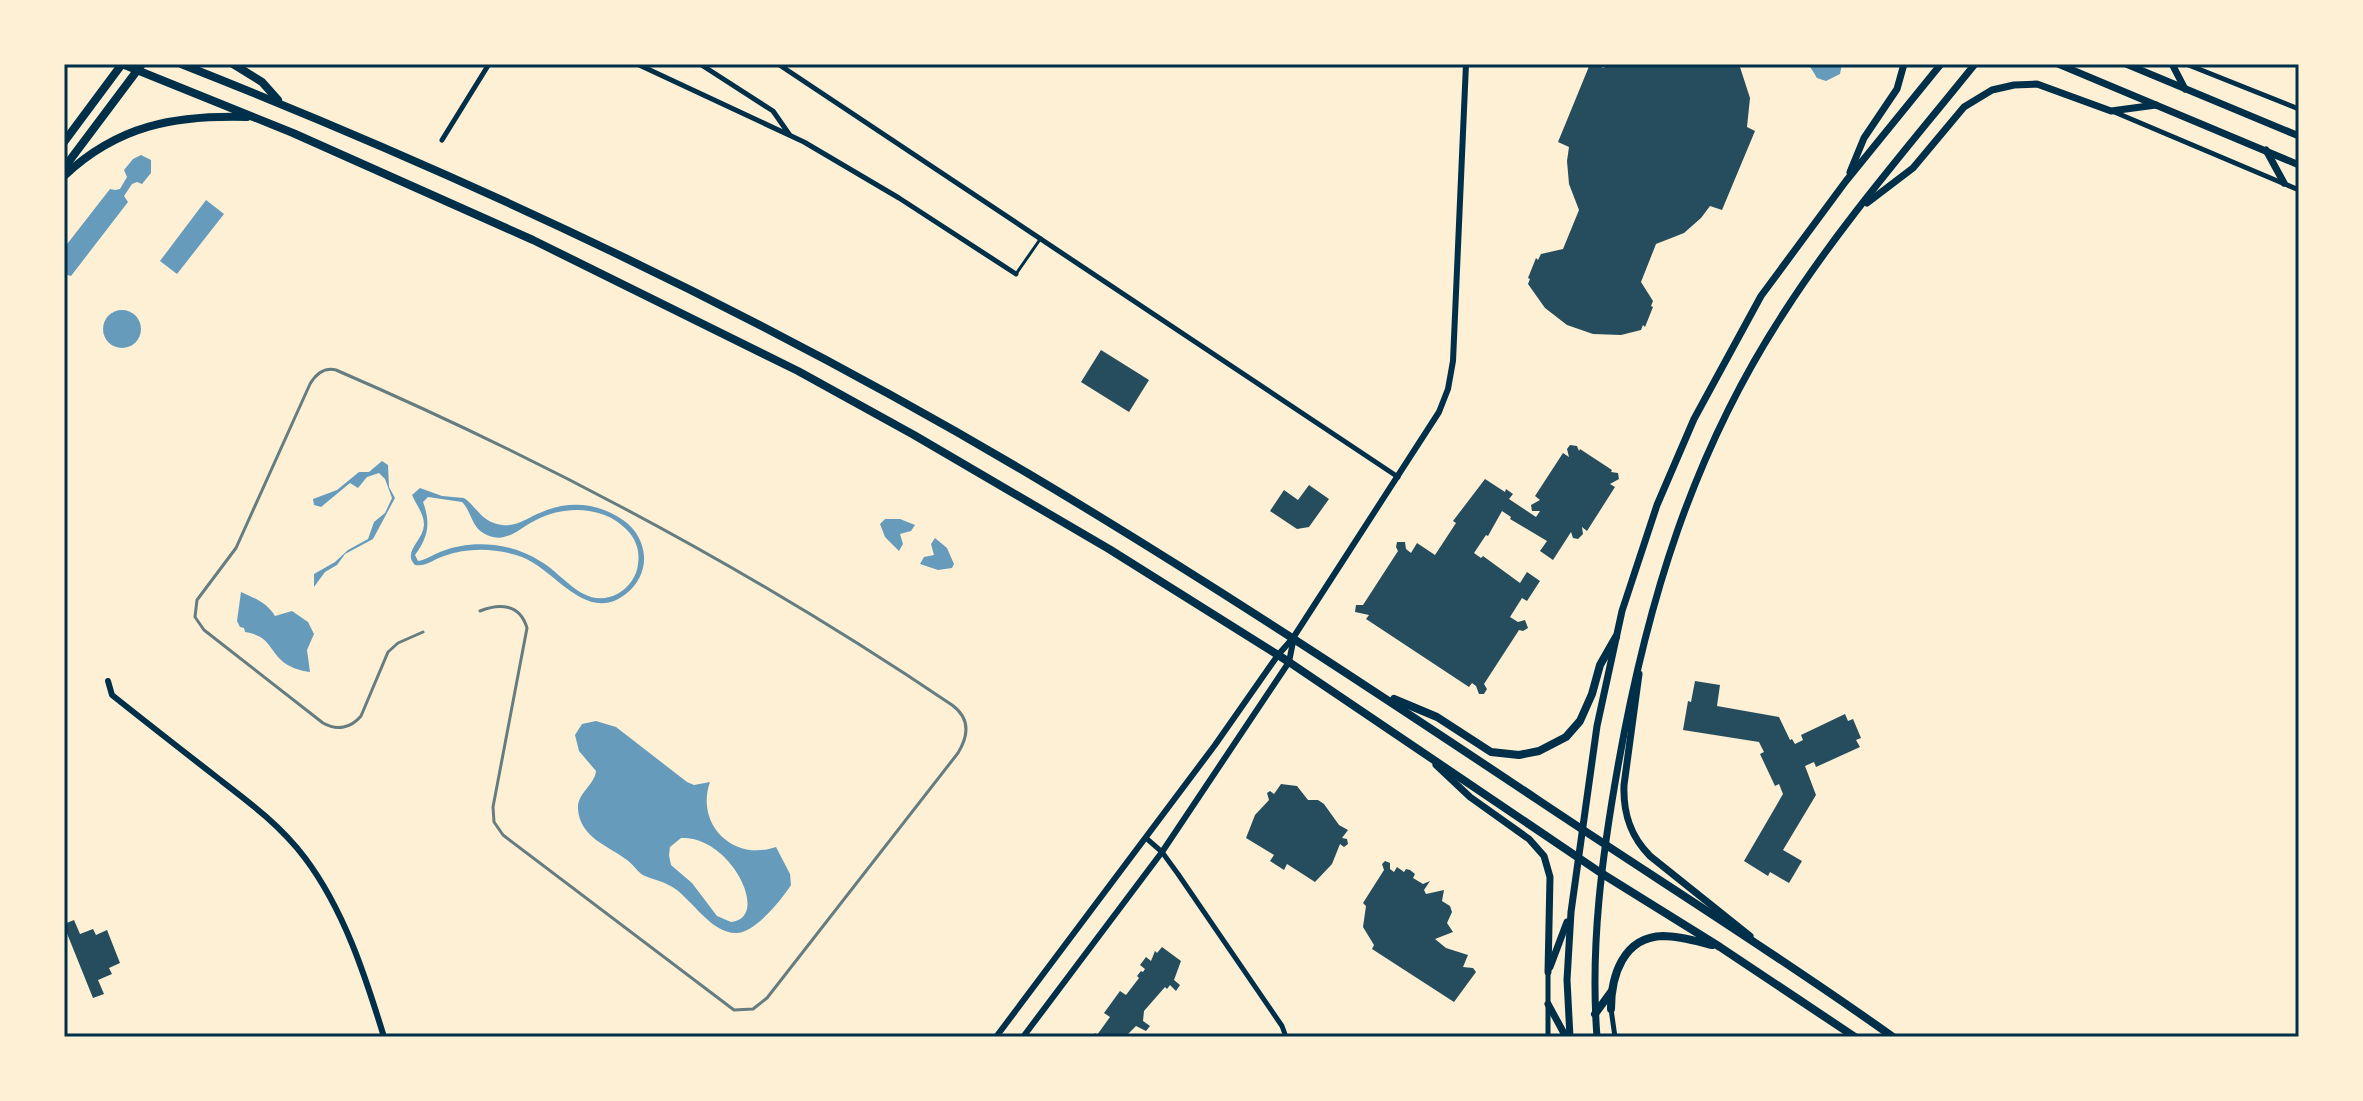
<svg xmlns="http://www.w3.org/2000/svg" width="2363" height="1101" viewBox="0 0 2363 1101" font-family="'IBM Plex Sans',sans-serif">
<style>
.water{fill:#669bbc;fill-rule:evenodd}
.building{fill:#264d5e}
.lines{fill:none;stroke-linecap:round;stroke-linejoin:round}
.service{stroke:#003049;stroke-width:3}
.minor{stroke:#003049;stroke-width:5}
.tertiary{stroke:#003049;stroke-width:6}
.secondary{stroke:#003049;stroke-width:7}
.primary{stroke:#003049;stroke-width:8}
.rail{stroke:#657d81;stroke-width:3}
.neatline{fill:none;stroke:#003049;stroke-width:3}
</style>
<rect width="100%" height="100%" fill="#fdf0d5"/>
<g class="water">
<polygon points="1842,64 1840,74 1826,81 1817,78 1809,65"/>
<polygon points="141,155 151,160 151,173 142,184 137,182 132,184 124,196 128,202 71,276 64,274 64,248 110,189 115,190 120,189 127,177 124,170 133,159"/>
<polygon points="206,200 224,214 177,274 160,261"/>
<circle cx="122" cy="329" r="19"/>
<polygon points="382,461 388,465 389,487 395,498 373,539 345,554 337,565 325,572 314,587 314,574 335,562 348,550 368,539 374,522 385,513 392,498 385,479 379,473 367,477 358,488 350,483 321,507 314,505 313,499 337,490 359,472 369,472"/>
<path d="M420,488L442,496L464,498C478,508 481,522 502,525C518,527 528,517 542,512C569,500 599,503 623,520C635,528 643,541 644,556C645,570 638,584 627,593C587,626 556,570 522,557C497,548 468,547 444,556C434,559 426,567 415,565C402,552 423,541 424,525C424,513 416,505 412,495ZM428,497L462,502C472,512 471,528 487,535C507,544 519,528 536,520C565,505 604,506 627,530C636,539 640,551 638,564C637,576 629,587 619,593C585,612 565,575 540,561C526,552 511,547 494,545C476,543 457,545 440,552C432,555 426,560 418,561L415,555C428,537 431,524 423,502Z"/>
<polygon points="885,519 900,519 915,525 911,531 900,534 903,544 899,551 885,537 880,524"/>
<polygon points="935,538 947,548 954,564 952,568 938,570 920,564 924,557 934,555 931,544"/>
<path d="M241,592C255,598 267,603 275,616L292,611L308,622L314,634L307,650L310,672C301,671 287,667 280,659C267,645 268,636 245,632L244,628L240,627L237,621Z"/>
<path d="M596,721L616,727L687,782L694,785L710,782C695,824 733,862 776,847L790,874L791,885C782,899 755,933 737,933C712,934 693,901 674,888C665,882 655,880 645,876C638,873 634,865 627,860C609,846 580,838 578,809C577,793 594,786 596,771L579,751L575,735L582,724ZM681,838C730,835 772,918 731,922L717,916L692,883L671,865L669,855L670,847Z"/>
</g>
<g class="building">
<polygon points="1590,64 1604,68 1607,64 1739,64 1750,98 1747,127 1755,131 1722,210 1710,206 1701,218 1684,233 1656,244 1641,282 1653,301 1651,306 1653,307 1645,327 1643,325 1641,330 1621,335 1593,334 1567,325 1545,308 1528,284 1530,279 1528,278 1536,258 1538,260 1541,254 1563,249 1579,210 1569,184 1567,161 1569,147 1558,142"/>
<polygon points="1101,350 1149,380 1129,412 1081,382"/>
<polygon points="1570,445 1577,446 1579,451 1580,449 1612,470 1611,472 1618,473 1619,479 1610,484 1615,487 1587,531 1582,527 1583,534 1578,539 1573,538 1571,532 1553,560 1540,551 1547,541 1510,519 1511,517 1502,511 1488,536 1486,535 1474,553 1481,558 1483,556 1520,583 1527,572 1540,581 1527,601 1522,598 1510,617 1518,622 1525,620 1528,628 1523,631 1519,630 1484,684 1487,689 1484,694 1479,694 1476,686 1472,683 1469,687 1366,619 1369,615 1355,612 1356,605 1363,605 1398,551 1396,547 1397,542 1405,542 1406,549 1411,553 1417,543 1435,555 1456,523 1453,521 1485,479 1505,492 1506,489 1513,494 1509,499 1536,517 1540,511 1532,511 1531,505 1540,500 1535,496 1563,453 1569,457 1567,449"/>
<polygon points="1309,485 1329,499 1309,527 1297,529 1270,511 1284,490 1298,500"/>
<polygon points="1695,681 1720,685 1717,706 1779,717 1790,740 1792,739 1795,744 1803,740 1801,735 1845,714 1848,721 1853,719 1861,738 1856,740 1860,747 1816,767 1814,762 1805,766 1816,795 1783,850 1802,861 1789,883 1770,872 1768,876 1744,861 1783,794 1779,784 1775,786 1760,754 1764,752 1759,742 1683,730 1688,701 1691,702"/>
<polygon points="1281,784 1297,786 1308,800 1318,800 1324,804 1339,825 1348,830 1342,838 1347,839 1348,844 1344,847 1340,844 1332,864 1315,882 1287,864 1284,870 1270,861 1274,855 1246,838 1255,815 1269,800 1267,793 1270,791 1274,794"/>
<polygon points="1385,861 1390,863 1390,869 1394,872 1397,867 1404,872 1406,869 1410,870 1415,874 1413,878 1423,884 1430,881 1424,890 1426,894 1444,890 1442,901 1450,906 1452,912 1447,923 1453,932 1435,939 1446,948 1468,955 1463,967 1473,968 1476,972 1454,1002 1372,949 1374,945 1363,927 1366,906 1363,903 1384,870 1382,864"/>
<polygon points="74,920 80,934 93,929 96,935 107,930 120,963 109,968 112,974 98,980 104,994 93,998 64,926 64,924"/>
<polygon points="1162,947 1181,961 1174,980 1180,985 1176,991 1170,985 1167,989 1165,987 1144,1011 1143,1021 1150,1026 1146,1031 1136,1026 1125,1037 1092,1037 1095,1033 1097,1035 1110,1017 1104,1013 1120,991 1126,995 1139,978 1137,976 1141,971 1143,972 1145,969 1140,965 1146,957 1151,961 1155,951 1157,953"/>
</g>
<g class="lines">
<polyline class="service" points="1016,274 1041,238"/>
<g class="minor">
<polyline points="637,64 804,142 899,198 1016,274"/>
<polyline points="700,64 773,111 789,134"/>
<polyline points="778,64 1398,477"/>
<polyline points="2186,64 2299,109"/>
<polyline points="2112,111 2299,190"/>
<polyline points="442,140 489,64"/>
<polyline points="1146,838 1162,852 1178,874 1282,1026 1286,1037"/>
<polyline points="1548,972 1548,1037"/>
<polyline points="1611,1009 1615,1037"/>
</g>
<g class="tertiary">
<path d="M108,681L112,695C147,723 183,751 219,779C249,802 281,826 305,858C344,910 365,975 384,1037"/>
<polyline points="996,1037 1215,745 1278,655 1293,638 1439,412 1448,389 1453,361 1466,64"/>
<polyline points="1023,1037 1162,852 1289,662 1293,642"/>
</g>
<g class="secondary">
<polyline points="2058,64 2299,165"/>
<polyline points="2126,64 2299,136"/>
<polyline points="2172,64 2185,89"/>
<polyline points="2266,150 2284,183"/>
<polyline points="1850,172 1864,138 1897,89 1904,64"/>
<polyline points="1867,203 1913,168 1964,107 1992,90 2014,85 2037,84 2111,111 2156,105"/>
<path d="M1639,674L1624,785C1623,813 1630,836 1650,856L1750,936"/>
<polyline points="1436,765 1470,797 1529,839 1544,856 1550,877 1548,972"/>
<polyline points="1550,967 1567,922"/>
<polyline points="1548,1004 1566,1037"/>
<polyline points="1570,1037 1567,980 1571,912 1597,726 1622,611 1657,505 1694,419 1761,296 1846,181 1941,64"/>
<path d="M1597,1037C1590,946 1602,856 1618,766C1647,603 1692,454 1783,314C1840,225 1909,146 1975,64"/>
</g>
<g class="primary">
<polyline points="122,64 293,133 533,240 798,371 914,435 1109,549 1289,662 1601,873 1720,947 1855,1037"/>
<path d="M181,64C473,179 759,314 1029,474C1202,577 1370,688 1538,800C1656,879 1777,954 1893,1037"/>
<polyline points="233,64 262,82 278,100"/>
<polyline points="64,142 122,64"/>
<polyline points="64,168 142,64"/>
<path d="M64,176C118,125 175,115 247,117"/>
<polyline points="1394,699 1437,717 1491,752 1519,755 1539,751 1566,737 1580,721 1592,694 1600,665 1616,637"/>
<path d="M1611,1009C1611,976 1623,937 1663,936C1680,936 1696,941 1712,945"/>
<polyline points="1595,1014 1611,992"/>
</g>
<path class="rail" d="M423,632L398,643L388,652L361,716C351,728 337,731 323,723L204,630L195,617L197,600L236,548L310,384C316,374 324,367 336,370C551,463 758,574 952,705C970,718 969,735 958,753L767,998L753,1009L734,1010L503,835L494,822L493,807L527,628C520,604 500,603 480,611"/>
</g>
<rect width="2363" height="1101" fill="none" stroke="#fdf0d5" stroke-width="132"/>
<rect x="66" y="66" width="2231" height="969" class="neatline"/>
</svg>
